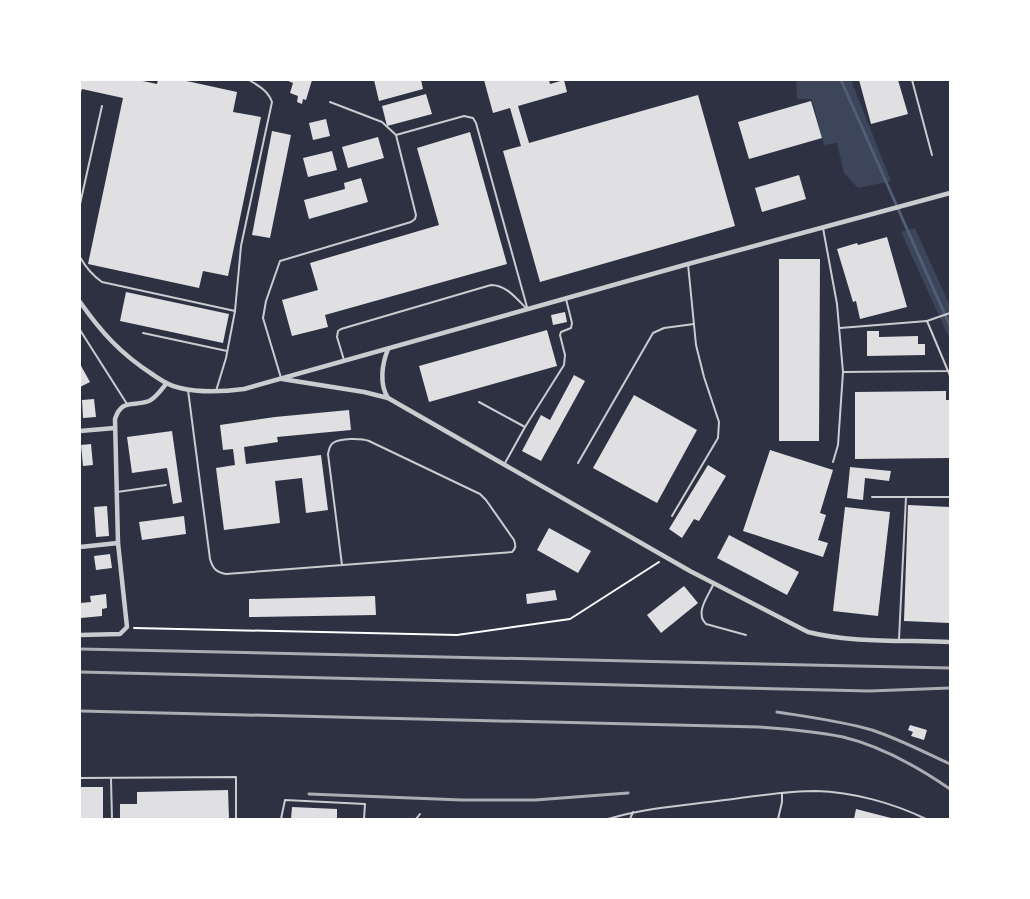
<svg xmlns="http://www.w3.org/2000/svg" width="1030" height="899" viewBox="0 0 1030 899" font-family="'Alegreya Sans',sans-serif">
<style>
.green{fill:#3c4559}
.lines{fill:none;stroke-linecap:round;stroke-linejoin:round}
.stream{stroke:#4f5d75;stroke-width:3}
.building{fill:#e0e0e3}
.path{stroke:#fff;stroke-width:2}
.service{stroke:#caccd0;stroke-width:2}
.minor{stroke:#caccd0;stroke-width:4.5}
.rail{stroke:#abadb3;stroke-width:3}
</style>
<rect width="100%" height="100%" fill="#2d3142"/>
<g class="green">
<polygon points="796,80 851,80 891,181 858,188 844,173 837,143 824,145 812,99 797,99"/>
<polygon points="915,228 950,306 950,340 901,232"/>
</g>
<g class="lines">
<polyline class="stream" points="841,80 950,326"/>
</g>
<g class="building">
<polygon points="80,80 138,80 157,84 158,80 182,80 237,92 233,112 261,117 228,276 203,271 199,288 88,264 123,98 82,89 80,95"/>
<polygon points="286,80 312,80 306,100 303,99 302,104 297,102 298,96 290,93 293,83"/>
<polygon points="374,80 421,80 423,89 379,101"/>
<polygon points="484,80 549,80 550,84 564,80 567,92 518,106 529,143 698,95 735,226 540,282 503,151 521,146 510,108 493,113"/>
<polygon points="859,80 898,80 908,114 871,124"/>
<polygon points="426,94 432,114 387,126 382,106"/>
<polygon points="811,101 822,138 749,159 738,122"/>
<polygon points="326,119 330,136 313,140 309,123"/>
<polygon points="272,131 291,135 270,238 252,235"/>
<polygon points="470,132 507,264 325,315 328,327 292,336 282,300 318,290 310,263 439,225 417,148"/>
<polygon points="378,137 384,158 348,168 342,147"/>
<polygon points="332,151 337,170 308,177 303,158"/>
<polygon points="799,175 806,199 762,212 755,188"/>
<polygon points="361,178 368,202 309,219 304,200 345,189 344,183"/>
<polygon points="887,237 907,307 860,319 856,301 853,302 837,249 857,243 858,245"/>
<polygon points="779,259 820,259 819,441 779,441"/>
<polygon points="126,292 229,314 223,343 120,321"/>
<polygon points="565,312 567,322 553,325 551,315"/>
<polygon points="547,330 557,366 429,402 419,366"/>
<polygon points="867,331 879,331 879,337 918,336 918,344 925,344 925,355 867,356"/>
<polygon points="80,364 90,382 80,387"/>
<polygon points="574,375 585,381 541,461 522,451 541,415 550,420"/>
<polygon points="946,391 946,400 950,400 950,458 855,459 855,392"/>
<polygon points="634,395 697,430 657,503 593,468"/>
<polygon points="94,399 96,417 83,418 82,400"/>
<polygon points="349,410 351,430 277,437 278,442 244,447 246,464 321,455 328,510 306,513 302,478 275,481 280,523 224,530 216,468 235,465 233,449 223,450 220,425 275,417"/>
<polygon points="172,431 182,502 173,504 167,468 132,473 127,437"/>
<polygon points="91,444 93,465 83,466 81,445"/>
<polygon points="770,450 833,470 820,513 826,515 818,540 828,543 823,557 743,531"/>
<polygon points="708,465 726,476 699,521 694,519 682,538 669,529"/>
<polygon points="850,467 891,471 889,481 865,478 863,500 847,498"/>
<polygon points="908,505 950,507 950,623 904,621"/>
<polygon points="107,506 109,536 96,537 94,507"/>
<polygon points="845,507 890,512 878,616 833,611"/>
<polygon points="184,516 186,534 142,540 139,522"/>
<polygon points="549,528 591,551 578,573 537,550"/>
<polygon points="729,535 799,572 787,595 717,558"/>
<polygon points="110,554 112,568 96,570 94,556"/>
<polygon points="684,586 698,603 661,633 647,615"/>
<polygon points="555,590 557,600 527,604 526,594"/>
<polygon points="106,594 107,608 102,609 102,616 81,618 80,603 91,602 90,596"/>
<polygon points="375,596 376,615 249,617 249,599"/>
<polygon points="910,725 927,730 924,740 911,736 913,732 908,730"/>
<rect x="80" y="787" width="23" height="32"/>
<polygon points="228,790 229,819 120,819 120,804 137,804 137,792"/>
<polygon points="292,807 337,809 337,819 291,819"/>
<polygon points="856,809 891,818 891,819 854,819"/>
</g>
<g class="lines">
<polyline class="path" points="134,628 457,635 570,619 659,562"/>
<g class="service">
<polyline points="912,80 932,155"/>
<polyline points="396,135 464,116 473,118 476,123 527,307"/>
<polyline points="80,204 102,106"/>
<polyline points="823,228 837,304 843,372 838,445 833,462"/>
<path d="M80,257C86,268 92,275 102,282L235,311"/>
<polyline points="927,321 950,313"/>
<polyline points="840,328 927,321 948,371 843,372"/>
<polyline points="80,330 127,404"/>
<polyline points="143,333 227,351"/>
<path d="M344,360L337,337L338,331L341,329L491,285C506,285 516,298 526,308"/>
<polyline points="948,371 950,376"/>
<polyline points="281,378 263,318 266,301 280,261 411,222 415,219 416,215 396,135 382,122 330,102"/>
<path d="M188,390L210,559C213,569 216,572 226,574L512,552C516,548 516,546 514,540L486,500L480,494L369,441C361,438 340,438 333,443C329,446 329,450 328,454L342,565"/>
<path d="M216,391L226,358L235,311L241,246L272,102C268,91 259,86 249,80"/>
<polyline points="479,402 525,427"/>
<polyline points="505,463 525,427 564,365 565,355 560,335 561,332 571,328 572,323 566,299"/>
<polyline points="578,463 653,333 664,328 694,324"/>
<polyline points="117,492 166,485"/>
<polyline points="872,497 950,497"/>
<polyline points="672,516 718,438 719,422 704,377 696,345 688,264"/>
<path d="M714,583C709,595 694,613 706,624L746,635"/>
<polyline points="899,639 906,497"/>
<polyline points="80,778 236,777 236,819"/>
<polyline points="111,779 112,819"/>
<polyline points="281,819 285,800 365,804 364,819"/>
<polyline points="416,819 420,814"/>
<path d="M608,819C641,809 675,806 709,802C745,798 780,791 816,791C853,792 893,803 926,819"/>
<polyline points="630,819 633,812"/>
<polyline points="778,819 782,802 782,793"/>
</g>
<g class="minor">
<path d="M80,302C101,332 121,354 152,374C161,380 169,386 180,388C201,393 222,392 244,389L688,264L950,193"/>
<path d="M388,349C382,364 379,384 388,398"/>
<path d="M282,379L364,392L388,398L690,571L808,632C851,643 904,640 950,642"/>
<polyline points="80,431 115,428"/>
<polyline points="80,547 118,543"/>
<path d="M80,635L120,634L127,627L118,543L115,419C122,398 133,407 149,401C156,398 161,390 166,384"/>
</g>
<g class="rail">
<polyline points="80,649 950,668"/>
<polyline points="80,672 869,691 950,688"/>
<path d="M80,711L759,727C787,729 815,731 843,737C881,746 918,767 950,789"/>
<path d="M777,712C809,717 841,721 872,730C899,739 924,752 950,764"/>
<polyline points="309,794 462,800 535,800 628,793"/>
</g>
</g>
<rect width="1030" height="899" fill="none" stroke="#ffffff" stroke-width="162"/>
</svg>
